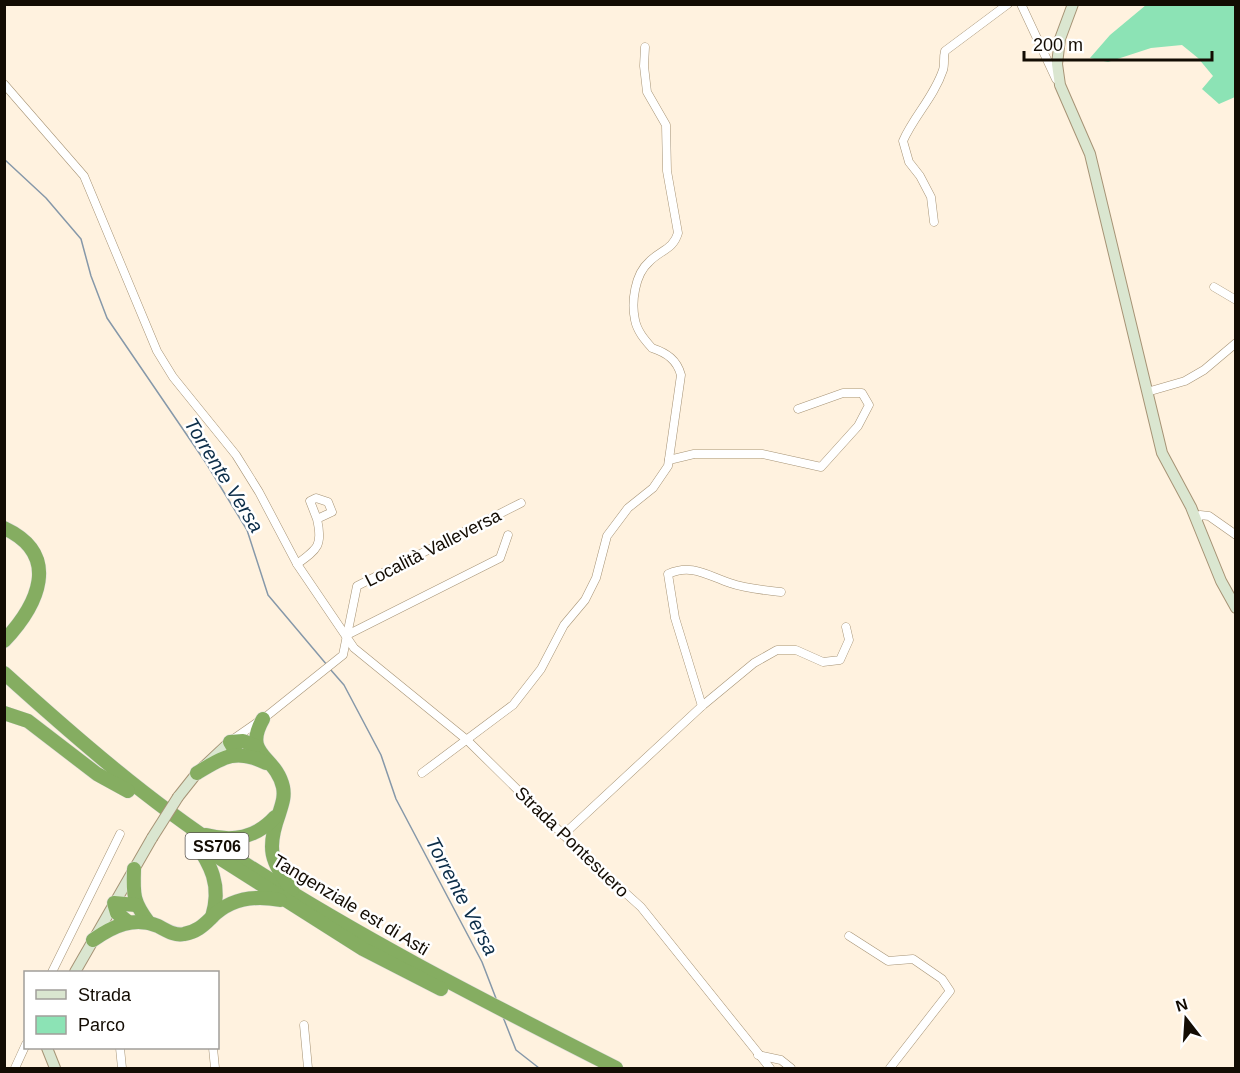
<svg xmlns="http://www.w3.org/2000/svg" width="1240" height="1073" viewBox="0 0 1240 1073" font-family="Arial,sans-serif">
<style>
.green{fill:#8ce3b5}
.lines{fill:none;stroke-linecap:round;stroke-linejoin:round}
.stream{stroke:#8698a9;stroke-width:1.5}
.street-casing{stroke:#a69375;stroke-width:9}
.secondary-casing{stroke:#a69375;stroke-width:12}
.highway-casing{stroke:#dedddc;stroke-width:15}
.street{stroke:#fff;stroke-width:8}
.secondary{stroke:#dae6d0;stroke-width:10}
.highway{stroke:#85ad61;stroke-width:14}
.secondary-bridge-casing{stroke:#a69375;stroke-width:12;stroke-linecap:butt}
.secondary-bridge{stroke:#dae6d0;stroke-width:10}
.labels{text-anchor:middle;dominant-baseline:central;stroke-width:5;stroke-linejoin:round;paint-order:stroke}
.shield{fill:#fff;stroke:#5a554f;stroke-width:1.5}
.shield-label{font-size:16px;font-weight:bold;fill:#130c03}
.street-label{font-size:18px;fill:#130c03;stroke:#fff}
.water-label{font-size:20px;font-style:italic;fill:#0c2d48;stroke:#fff}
</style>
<rect width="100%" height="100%" fill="#fff2df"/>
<polygon class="green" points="1146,5 1235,5 1235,97 1219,104 1202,89 1213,76 1198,58 1182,45 1151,48 1108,62 1090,58 1110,35"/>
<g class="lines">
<g class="stream">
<polyline points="4,159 46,198 81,239 91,276 107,318 206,463 247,530 268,595 327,665"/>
<polyline points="330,669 344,685 381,755 396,799 482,962 497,1001"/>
<polyline points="503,1017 516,1050 539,1068"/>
</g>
<g class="street-casing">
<g id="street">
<polyline points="1021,4 1056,79"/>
<polyline points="4,84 84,176 157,351 173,377 236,455 259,492 297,564 354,648 467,740 589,860 641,907 770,1068"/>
<path d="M934,222L931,197L920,176L909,162L903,141C914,116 934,97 943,70C945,64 943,58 945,51L1008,4"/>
<polyline points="1214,287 1236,300"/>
<polyline points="1147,392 1185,381 1204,370 1236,343"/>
<polyline points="669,460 694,454 762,454 821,467 858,426 869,405 862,393 843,393 798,409"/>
<polyline points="1197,521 1200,515 1209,516 1236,535"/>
<path d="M297,564C318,549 323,545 317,519L332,512L328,502L316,498L310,501L317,519"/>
<polyline points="349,634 500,558 508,535"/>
<path d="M702,706L675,618L668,574C692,563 708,576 730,583C747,589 763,590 781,592"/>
<polyline points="232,740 268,715 343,655 357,586 521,503"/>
<path d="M422,773L513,705L541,669L564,625L585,600L596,578L607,536L628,508L653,488L668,466L681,375C677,360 667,353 652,348C645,340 637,331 635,320C631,302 635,274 649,262C660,250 673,250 678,233L667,171L666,125L647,92L644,66L645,47"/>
<polyline points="563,835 702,706 754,663 777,650 796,650 823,662 840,660 849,640 846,627"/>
<polyline points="849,936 888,961 913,959 942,979 950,991 890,1068"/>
<polyline points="52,972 120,834"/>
<polyline points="304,1025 308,1068"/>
<polyline points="120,1048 122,1068"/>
<polyline points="213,1048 215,1068"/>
<polyline points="758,1055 781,1060 791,1068"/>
<polyline points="15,1068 26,1044"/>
</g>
</g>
<g class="secondary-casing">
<g id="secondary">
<polyline points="1073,4 1060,39 1057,64 1060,85 1090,154 1162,453 1191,507 1221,581 1236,608"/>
<polyline points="178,797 197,773 230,742"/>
<polyline points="75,972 152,838"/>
<polyline points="47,1048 55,1068"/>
</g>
</g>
<g class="highway-casing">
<g id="highway">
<path d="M4,528C62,555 38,605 4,641"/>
<path d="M4,673C75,737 147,800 227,852C352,934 484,1001 616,1068"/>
<polyline points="4,713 28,721 97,774 128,791"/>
<path d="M263,719C242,756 276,755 283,787C285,797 282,804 279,814C266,850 271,860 292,890"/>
<polyline points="237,754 230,742 243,741 255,746"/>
<path d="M197,773C223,757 236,748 266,763"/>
<path d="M206,835C233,842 256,838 275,817"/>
<path d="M193,839C211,865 222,885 212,917"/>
<polyline points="218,857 363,949 441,989"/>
<path d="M134,869C133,895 133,902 149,923"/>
<polyline points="128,922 117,913 114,903 136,905"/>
<path d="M93,940C113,926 134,916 158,926C166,930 174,936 184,934C196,932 203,926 211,918C230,898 254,895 280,900"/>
</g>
</g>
<use href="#street" class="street"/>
<use href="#secondary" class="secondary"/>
<use href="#highway" class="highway"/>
<g class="secondary-bridge-casing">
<polyline id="secondary-bridge" points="152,838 178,797"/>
</g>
<use href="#secondary-bridge" class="secondary-bridge"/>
</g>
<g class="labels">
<rect class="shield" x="185.5" y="833" width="63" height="26" rx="4.5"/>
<g class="shield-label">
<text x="217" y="846">SS706</text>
</g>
<g class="street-label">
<text transform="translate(433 548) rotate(-27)">Località Valleversa</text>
<text transform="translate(572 842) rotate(44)">Strada Pontesuero</text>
<text transform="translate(351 905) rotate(31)">Tangenziale est di Asti</text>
</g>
<g class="water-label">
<text transform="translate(224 475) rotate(58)">Torrente Versa</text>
<text transform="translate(462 896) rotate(62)">Torrente Versa</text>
</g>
</g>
<rect width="1240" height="1073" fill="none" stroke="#130c03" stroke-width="12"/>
<rect x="24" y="971" width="195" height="78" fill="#ffffff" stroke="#a19e9a" stroke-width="1.5"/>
<rect x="36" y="990" width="30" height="9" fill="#dae6d0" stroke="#a19e9a" stroke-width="1.5"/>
<text x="78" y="1001" font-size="18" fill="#130c03">Strada</text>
<rect x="36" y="1016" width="30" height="18" fill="#8ce3b5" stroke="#a19e9a" stroke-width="1.5"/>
<text x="78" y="1031" font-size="18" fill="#130c03">Parco</text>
<g transform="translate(1186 1019) rotate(343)" stroke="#ffffff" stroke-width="4.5" paint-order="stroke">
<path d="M0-4.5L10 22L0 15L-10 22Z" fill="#130c03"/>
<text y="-9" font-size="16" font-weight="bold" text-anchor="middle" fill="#130c03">N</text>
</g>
<path d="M1024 51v9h188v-9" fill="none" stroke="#130c03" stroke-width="3"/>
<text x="1033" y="51" font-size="18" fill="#130c03" stroke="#ffffff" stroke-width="4.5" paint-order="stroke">200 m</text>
</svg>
